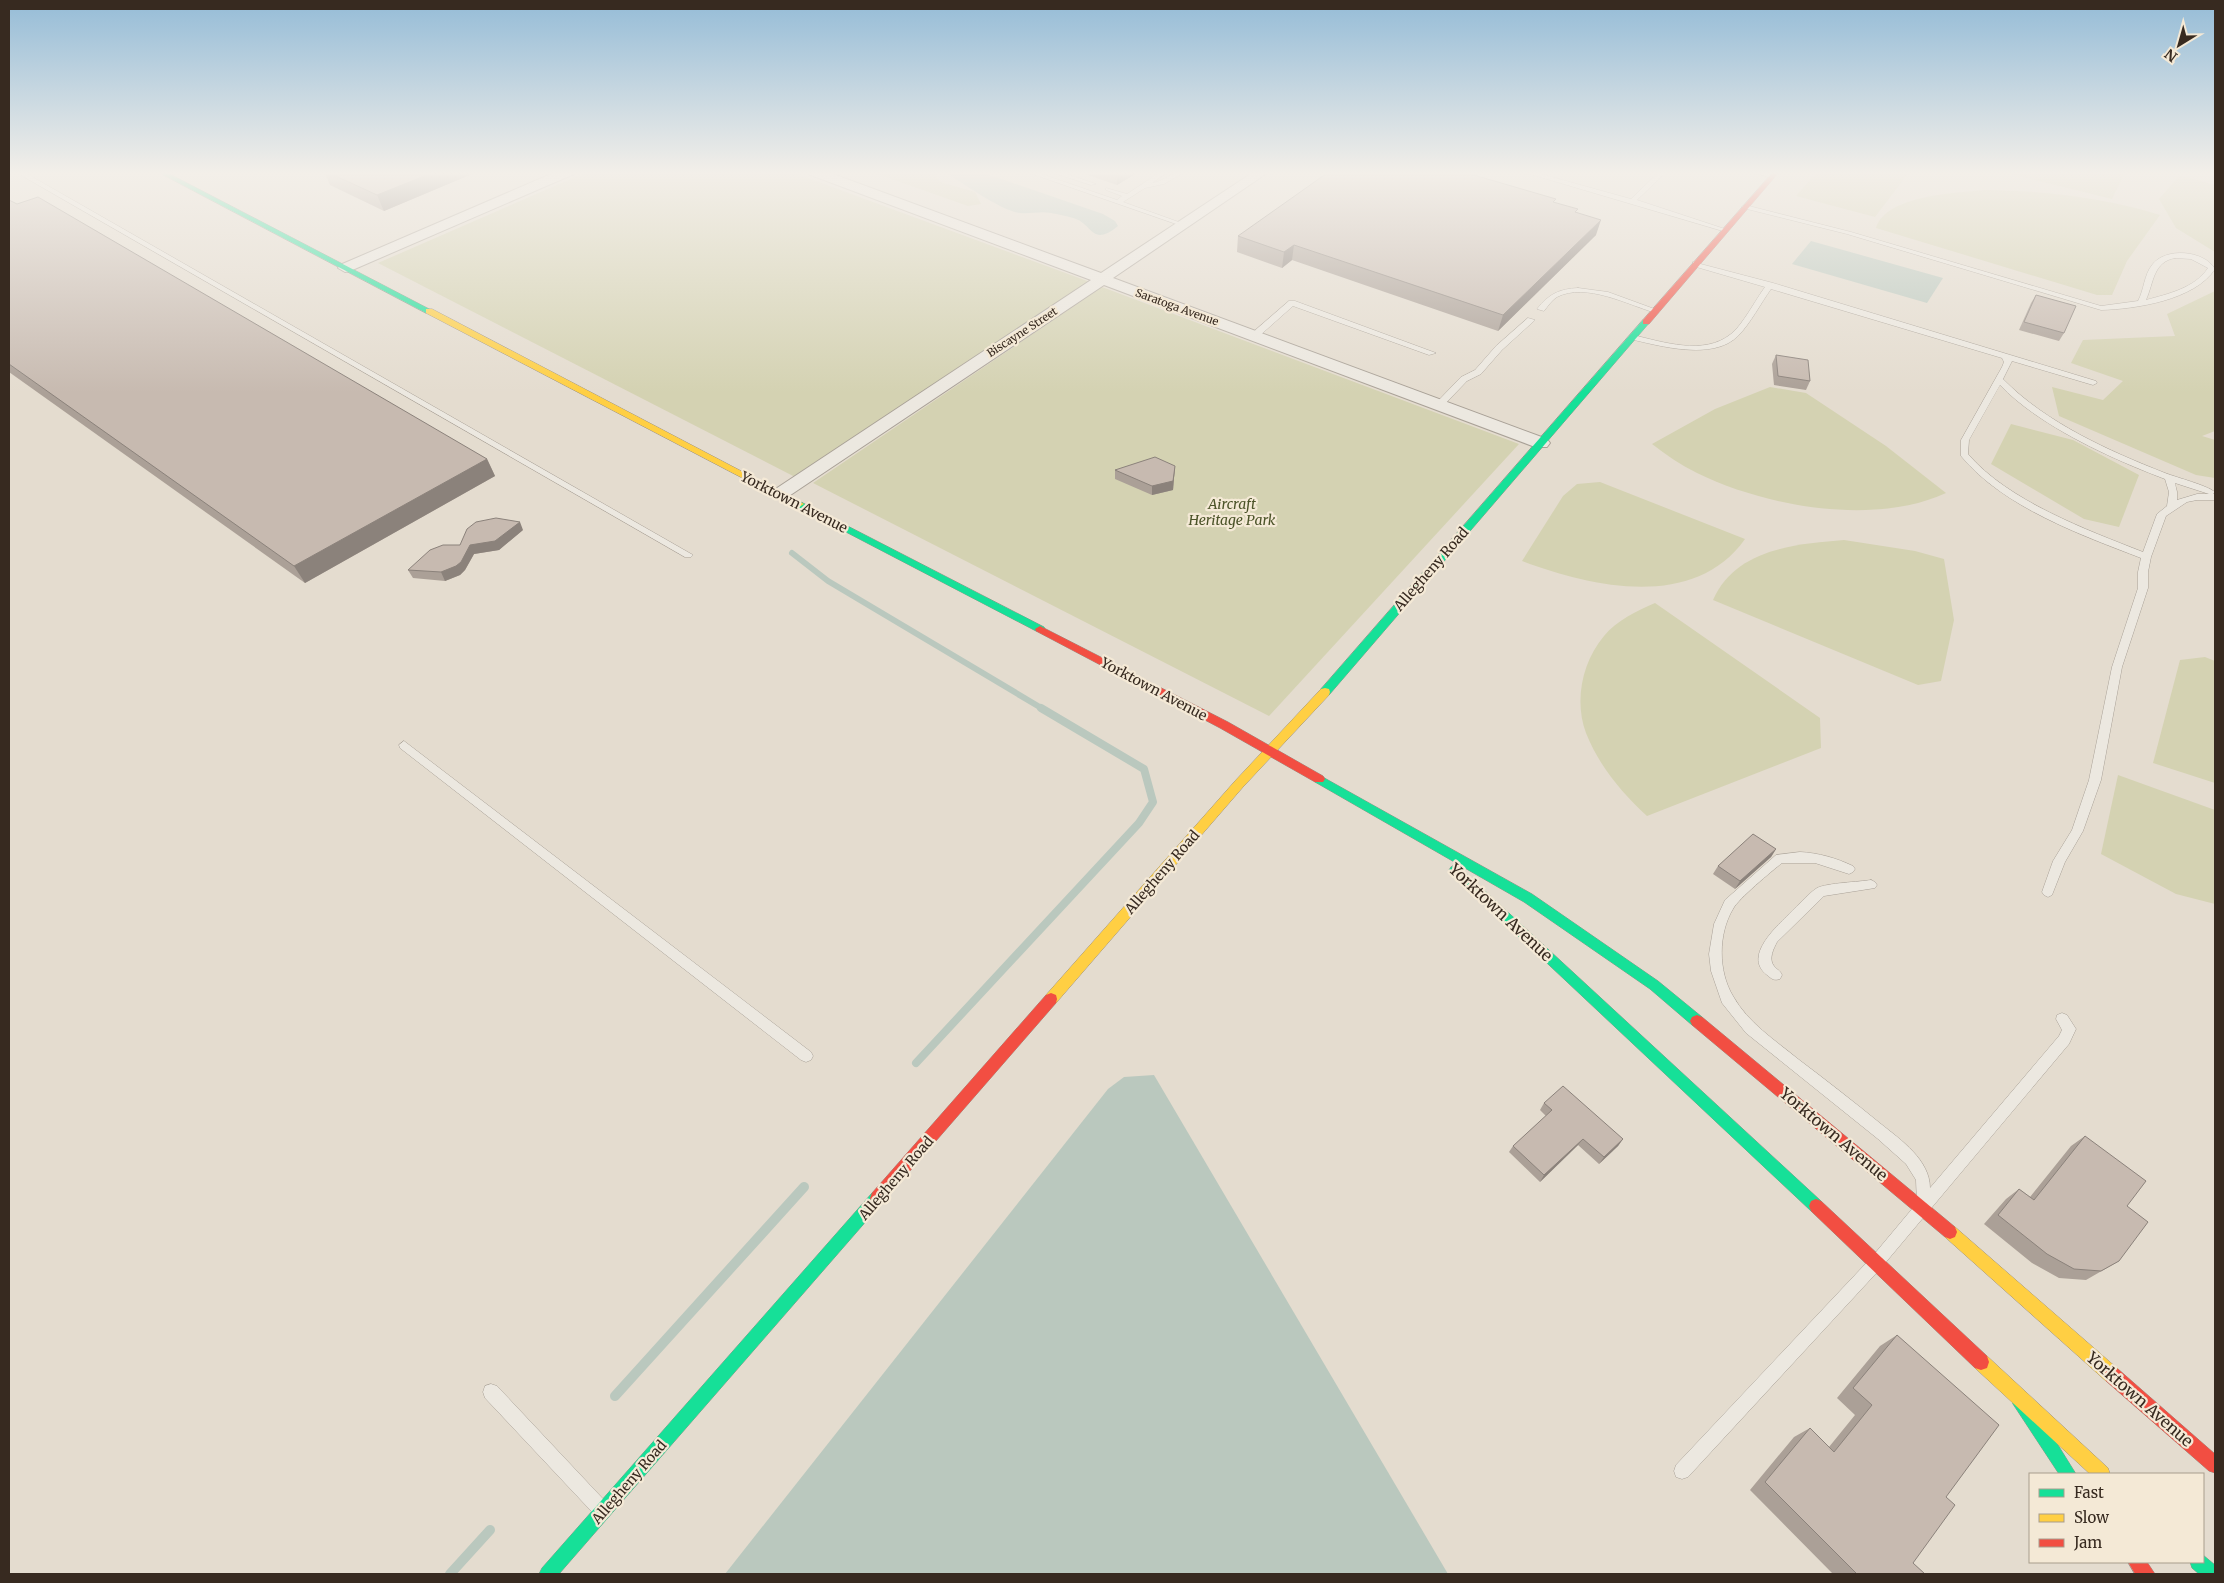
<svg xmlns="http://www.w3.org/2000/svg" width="2224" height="1583" viewBox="0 0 2224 1583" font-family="Merriweather,serif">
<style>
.green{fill:#d4d2b2}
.water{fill:#bac8be}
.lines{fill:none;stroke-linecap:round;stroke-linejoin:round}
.stream-far2{stroke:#bac8be;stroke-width:6}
.stream-far1{stroke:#bac8be;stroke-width:8}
.stream{stroke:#bac8be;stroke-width:10}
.lane-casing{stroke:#a9a197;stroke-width:1}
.street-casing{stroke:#a9a197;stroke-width:2}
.fast-casing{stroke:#999188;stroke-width:1}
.slow-casing{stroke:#999188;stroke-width:1}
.jam-casing{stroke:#999188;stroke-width:1}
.lane{fill:#ece8e0;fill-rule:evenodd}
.street{fill:#ece8e0;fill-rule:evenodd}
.fast{fill:#16e098;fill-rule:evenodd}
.slow{fill:#ffcf43;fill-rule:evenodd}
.jam{fill:#f24e42;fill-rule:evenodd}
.wall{fill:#aba097}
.shaded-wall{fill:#8b827b}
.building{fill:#c7bab0;stroke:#8b827b}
.labels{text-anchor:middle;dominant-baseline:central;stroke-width:4.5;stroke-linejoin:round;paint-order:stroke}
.far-street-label{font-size:11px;fill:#372a20;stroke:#f4e9d6}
.street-label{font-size:14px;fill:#372a20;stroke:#f4e9d6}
.park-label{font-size:14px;font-style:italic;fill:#4b5328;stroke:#f4e9d6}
.near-street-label{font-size:16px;fill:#372a20;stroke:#f4e9d6}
</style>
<rect width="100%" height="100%" fill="#e4dccf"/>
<g class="green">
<polygon points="589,171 789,171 1090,282 797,478 378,263"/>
<polygon points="869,171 933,171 940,182 975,192 981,204 968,206"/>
<polygon points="1818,171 1910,171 1875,217 1796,196"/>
<polygon points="1998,171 2126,171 2112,199"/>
<polygon points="2180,175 2215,185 2215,252 2176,228 2159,199"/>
<path d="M1985,190C2045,191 2102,197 2160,215L2127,261L2112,295H2097L1876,228C1886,195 1956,193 1985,190Z"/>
<polygon points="1102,287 1519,444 1269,716 813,483"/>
<polygon points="2215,291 2215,431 2202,436 2215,440 2215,478 2196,475 2059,416 2052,387 2103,400 2123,381 2071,363 2083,340 2175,336 2167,314"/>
<path d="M1770,387L1806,393L1886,446L1946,493C1875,526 1766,507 1697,473C1681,465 1666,455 1652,444L1715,409Z"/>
<polygon points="2011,424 2073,440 2139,475 2119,527 2084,519 1991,464"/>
<path d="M1600,482L1745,539C1694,611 1591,587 1522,561L1563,496L1577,484Z"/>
<path d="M1844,540L1915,551L1944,559L1954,620L1941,681L1918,685L1713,600C1735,549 1795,544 1844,540Z"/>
<path d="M1655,603L1820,718L1821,748L1647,816C1622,793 1599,766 1586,733C1574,701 1582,662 1604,636C1617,620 1637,611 1655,603Z"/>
<polygon points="2205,657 2215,661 2215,783 2153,763 2180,660"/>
<polygon points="2118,775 2215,810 2215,904 2176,894 2101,854"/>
</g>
<g class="water">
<path d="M943,171H978L1103,214L1115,221L1118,226C1091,248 1093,223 1073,218C1066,216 1058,214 1051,213C1041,211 1030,214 1020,213C1001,211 962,182 943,171Z"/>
<polygon points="1811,241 1943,278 1927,303 1792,264"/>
<polygon points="1154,1075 1448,1574 725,1574 1108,1089 1124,1077"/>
</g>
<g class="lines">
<polyline class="stream-far2" points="792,553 828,581 1043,709"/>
<polyline class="stream-far1" points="916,1063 1139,823 1153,802 1144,769 1041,708"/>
<g class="stream">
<polyline points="615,1396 804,1187"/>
<polyline points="450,1574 490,1530"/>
</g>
<g class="lane-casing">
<g id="lane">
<polygon points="14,171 22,171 693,555 691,557 685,557"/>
<path d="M1024,171H1033L1117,200L1122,196L1106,190V188L1127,194L1162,171H1169L1152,183C1165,181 1173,171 1186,171L1164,184L1145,188L1123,202L1187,225L1182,226Z"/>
<polygon points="1048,171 1058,171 1096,184 1091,185"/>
<polygon points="1520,171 1530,171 1631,199 1660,171 1667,171 1637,200 1728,230 1723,231"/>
<polygon points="1748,171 1759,171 1775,176 1772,178"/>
<path d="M1745,205L1851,232L2101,306L2138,301C2144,290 2144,275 2152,265C2165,247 2204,250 2215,269C2195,300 2136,309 2101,310L1847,234L1743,208L1742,207ZM2175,258L2191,259L2208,268C2195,288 2168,294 2146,300C2154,282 2153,262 2175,258Z"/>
<path d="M1693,262L1773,283L2096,381L2097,383L2093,385L2012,361L2003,379C2046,423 2109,451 2165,473C2178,478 2206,485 2215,492L2213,494H2215V500H2197L2187,502L2166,516L2151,557L2148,572V588L2122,667L2101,780L2083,831L2065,862L2052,895L2048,897L2044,895L2042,892L2053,861L2072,830L2089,780L2112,667L2138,588V572L2141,558C2081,535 2003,507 1961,456V440L2002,367L2004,362L2002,358L1771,289C1761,303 1750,324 1738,336C1713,361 1660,346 1630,339V335H1633C1663,342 1704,356 1731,334C1742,326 1756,299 1765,287L1693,266ZM2000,385C2039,426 2112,459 2165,479L2169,492L2167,506L2157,514L2143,552C2087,530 2008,501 1968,454L1969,440ZM2175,483L2209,494H2197L2177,500V492Z"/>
<path d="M1578,288L1608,292L1660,311L1656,313C1628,305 1586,282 1557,297C1552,300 1548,306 1544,311L1537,309C1549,294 1559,289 1578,288Z"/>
<polygon points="1289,301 1295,301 1436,353 1429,355 1293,306 1257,338 1251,338 1251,334"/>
<polygon points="1528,318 1535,320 1502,350 1481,374 1467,381 1442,407 1436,407 1436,403 1461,377 1475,370 1496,346"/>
<polygon points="404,741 811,1052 813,1056 811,1060 806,1062 801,1060 400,748 399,745"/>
<path d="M1800,852C1819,853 1836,858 1853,866L1855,869L1853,872L1849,874L1815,863H1782C1772,871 1738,899 1733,909C1718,934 1718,971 1733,996C1748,1023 1775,1040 1798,1059C1826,1080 1854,1102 1881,1124C1901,1140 1930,1160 1930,1188L2059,1036L2062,1030L2056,1019L2057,1015L2062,1013L2067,1015L2076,1029L2069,1044L1881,1268L1688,1477L1682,1479L1676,1477L1674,1471L1676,1465L1871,1258L1917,1203L1916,1180L1906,1164L1878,1139L1746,1033L1722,1003L1711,971L1709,954L1714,924L1725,900L1776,855Z"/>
<path d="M1871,880L1875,882L1877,885L1875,888L1824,896L1777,942C1774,948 1768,959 1774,966C1777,970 1780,970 1782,975L1780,979C1774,981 1772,979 1767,975C1741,955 1781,923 1794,909C1801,903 1809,893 1817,888C1827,883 1859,882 1871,880Z"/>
<polygon points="491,1384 497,1386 605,1501 607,1507 605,1513 599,1515 593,1513 485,1398 483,1392 485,1386"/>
</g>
</g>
<g class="street-casing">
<g id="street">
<polygon points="558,171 576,171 574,174 350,271 345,272 338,268 340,265"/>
<polygon points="807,171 825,171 1101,273 1255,171 1270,171 1113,278 1547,439 1550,443 1547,447 1535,447 1104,285 786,498 780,499 774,498 771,494 774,490 1091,280 808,174"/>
</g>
</g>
<g class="fast-casing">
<g id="fast">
<polygon points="156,171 164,171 433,311 426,313"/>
<polygon points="1643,320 1650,322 1329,695 1321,695 1320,692 1321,689"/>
<polygon points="799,501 1044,627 1045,629 1044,631 1036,631 796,506 794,504"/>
<polygon points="1319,775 1532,894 1658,981 1702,1017 1704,1021 1702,1025 1697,1027 1692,1025 1650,989 1524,902 1315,782 1313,779 1315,776"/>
<polygon points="1455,865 1459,867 1821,1201 1823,1206 1821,1211 1816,1213 1811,1211 1451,873 1449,870 1451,867"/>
<polygon points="877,1191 882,1193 884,1198 882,1203 559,1574 539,1574 542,1568 872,1193"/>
<polygon points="2019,1390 2025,1392 2076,1474 2059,1474 2013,1404 2011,1398 2013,1392"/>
<polygon points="2203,1555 2215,1565 2215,1574 2199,1574 2192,1568 2190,1562 2203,1562"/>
</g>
</g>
<g class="slow-casing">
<g id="slow">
<polygon points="426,309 432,309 804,504 799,507 796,506 426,313"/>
<polygon points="1325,688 1329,689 1330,692 1329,695 1243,787 1056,1003 1051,1005 1046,1003 1045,999 1046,995 1235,781 1321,689"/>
<polygon points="1950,1225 1955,1227 2118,1369 2120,1375 2118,1381 2112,1383 2106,1381 1945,1237 1943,1232 1945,1227"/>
<polygon points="1981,1354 1987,1356 2108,1468 2110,1474 2090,1474 1975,1368 1973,1362 1975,1356"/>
</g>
</g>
<g class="jam-casing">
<g id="jam">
<polygon points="1774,171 1780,171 1649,324 1643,324 1643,320"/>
<polygon points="1040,626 1228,722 1323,776 1325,779 1323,782 1315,782 1220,728 1036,631 1035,629"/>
<polygon points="1051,993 1056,995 1057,999 1056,1003 882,1203 877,1205 872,1203 870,1198 872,1193 1046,995"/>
<polygon points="1697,1015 1702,1017 1955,1227 1957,1232 1955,1237 1950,1239 1945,1237 1692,1025 1690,1021 1692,1017"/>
<polygon points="1816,1199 1821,1201 1987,1356 1989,1362 1987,1368 1981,1370 1975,1368 1811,1211 1809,1206 1811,1201"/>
<polygon points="2112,1367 2118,1369 2215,1454 2215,1473 2209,1471 2106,1381 2104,1375 2106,1369"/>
<polygon points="2128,1562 2147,1562 2155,1574 2135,1574"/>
</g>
</g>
<use href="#lane" class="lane"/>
<use href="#street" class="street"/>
<use href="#fast" class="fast"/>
<use href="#slow" class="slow"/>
<use href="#jam" class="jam"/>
</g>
<g class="wall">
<polygon points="324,171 479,171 384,211 330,185"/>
<polygon points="1085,171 1140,171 1117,185 1085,174"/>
<polygon points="9,200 487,459 495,476 305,583 9,372"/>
<polygon points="1555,203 1577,213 1596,235 1498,331 1292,260 1282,268 1237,252 1238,236"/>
<polygon points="2036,295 2064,333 2059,341 2019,330 2031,303"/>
<polygon points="1776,355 1810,381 1806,390 1774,385 1772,364"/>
<polygon points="1175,466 1173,490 1152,495 1115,479 1115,470"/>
<polygon points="523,530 499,550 474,554 465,570 460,575 445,581 413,578 408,570 460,545"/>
<polygon points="1776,849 1771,857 1735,889 1713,874 1718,866"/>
<polygon points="1544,1103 1623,1139 1618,1146 1599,1164 1578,1145 1540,1182 1509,1152 1513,1146 1546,1116 1540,1110"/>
<polygon points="2085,1136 2127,1206 2119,1261 2086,1280 2059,1278 2032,1263 1984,1224 2006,1199 2019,1189 2030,1197 2071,1146"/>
<polygon points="1897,1335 1946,1497 1913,1563 1925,1574 1833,1574 1750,1490 1794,1437 1810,1428 1829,1447 1855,1415 1837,1398 1880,1346"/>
</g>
<g class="shaded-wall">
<polygon points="437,171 479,171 384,211 377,195"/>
<polygon points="1121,171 1140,171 1117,185 1117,174"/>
<polygon points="1601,220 1596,235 1498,331 1503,315"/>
<polygon points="1294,245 1292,260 1282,268 1284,252"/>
<polygon points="487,459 495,476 305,583 294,566"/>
<polygon points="1175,466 1173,490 1152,495 1152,486"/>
<polygon points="520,522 523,530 499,550 474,554 465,570 460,575 445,581 441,572 470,545"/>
<polygon points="1776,849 1771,857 1735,889 1740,881"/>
<polygon points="1583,1139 1578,1145 1540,1182 1544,1175"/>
<polygon points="1623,1139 1618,1146 1599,1164 1604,1157"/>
</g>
<g class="building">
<polygon points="325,171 437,171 377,195"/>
<polygon points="1109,171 1121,171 1117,174"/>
<polygon points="1330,171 1460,171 1556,199 1553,202 1578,209 1575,212 1601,220 1503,315 1294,245 1284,252 1238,236"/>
<polygon points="38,197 487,459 294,566 9,364 9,200 17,204"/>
<polygon points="2036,295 2076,306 2064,333 2024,322"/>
<polygon points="1776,355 1808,360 1810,381 1778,376"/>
<polygon points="1155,457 1175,466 1173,481 1152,486 1115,470"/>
<polygon points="496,518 520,522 495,541 470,545 461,562 456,566 441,572 408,570 430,550 443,545 460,545 467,529 476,522"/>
<polygon points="1753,834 1776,849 1740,881 1718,866"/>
<polygon points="1563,1086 1623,1139 1604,1157 1583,1139 1544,1175 1513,1146 1552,1110 1544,1103"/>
<polygon points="2085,1136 2146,1181 2127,1206 2148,1222 2119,1261 2101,1271 2074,1269 2047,1254 1998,1215 2019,1189 2034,1200"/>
<polygon points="1897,1335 1999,1425 1946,1497 1955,1505 1913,1563 1925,1574 1857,1574 1765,1482 1810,1428 1834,1452 1872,1405 1853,1388"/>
</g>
<linearGradient id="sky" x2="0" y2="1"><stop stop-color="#95bcd7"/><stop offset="0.44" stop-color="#f3efe9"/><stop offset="1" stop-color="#f3efe9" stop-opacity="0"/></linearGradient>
<rect width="2224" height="393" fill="url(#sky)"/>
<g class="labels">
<g class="far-street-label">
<text transform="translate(1177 307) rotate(20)">Saratoga Avenue</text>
<text transform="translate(1022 332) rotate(-33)">Biscayne Street</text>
</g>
<g class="street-label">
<text transform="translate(794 502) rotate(27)">Yorktown Avenue</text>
<text transform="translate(1431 569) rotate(-49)">Allegheny Road</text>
<text transform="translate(1154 689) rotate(28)">Yorktown Avenue</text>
<text transform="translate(1162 872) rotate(-49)">Allegheny Road</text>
<text transform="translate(896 1178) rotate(-49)">Allegheny Road</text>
<text transform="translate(629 1482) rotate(-49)">Allegheny Road</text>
</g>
<g class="park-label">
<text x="1232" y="504">Aircraft<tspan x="1232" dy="16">Heritage Park</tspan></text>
</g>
<g class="near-street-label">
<text transform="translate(1501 912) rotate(43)">Yorktown Avenue</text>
<text transform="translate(1834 1134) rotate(40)">Yorktown Avenue</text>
<text transform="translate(2140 1399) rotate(41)">Yorktown Avenue</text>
</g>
</g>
<rect width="2224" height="1583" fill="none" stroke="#372a20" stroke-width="20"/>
<rect x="2029" y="1473" width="175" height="90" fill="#f4e9d6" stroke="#a89d8d"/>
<rect x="2039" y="1489" width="25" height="8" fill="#16e098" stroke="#a89d8d"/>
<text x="2074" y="1498" font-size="15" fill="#372a20">Fast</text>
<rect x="2039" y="1514" width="25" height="8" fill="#ffcf43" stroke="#a89d8d"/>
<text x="2074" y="1523" font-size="15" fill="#372a20">Slow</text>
<rect x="2039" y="1539" width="25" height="8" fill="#f24e42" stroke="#a89d8d"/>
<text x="2074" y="1548" font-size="15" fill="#372a20">Jam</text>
<g transform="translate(2179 45) rotate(217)" stroke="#f4e9d6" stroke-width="4" paint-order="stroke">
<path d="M0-4L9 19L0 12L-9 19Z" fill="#372a20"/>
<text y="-8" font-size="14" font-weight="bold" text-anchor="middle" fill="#372a20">N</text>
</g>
</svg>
